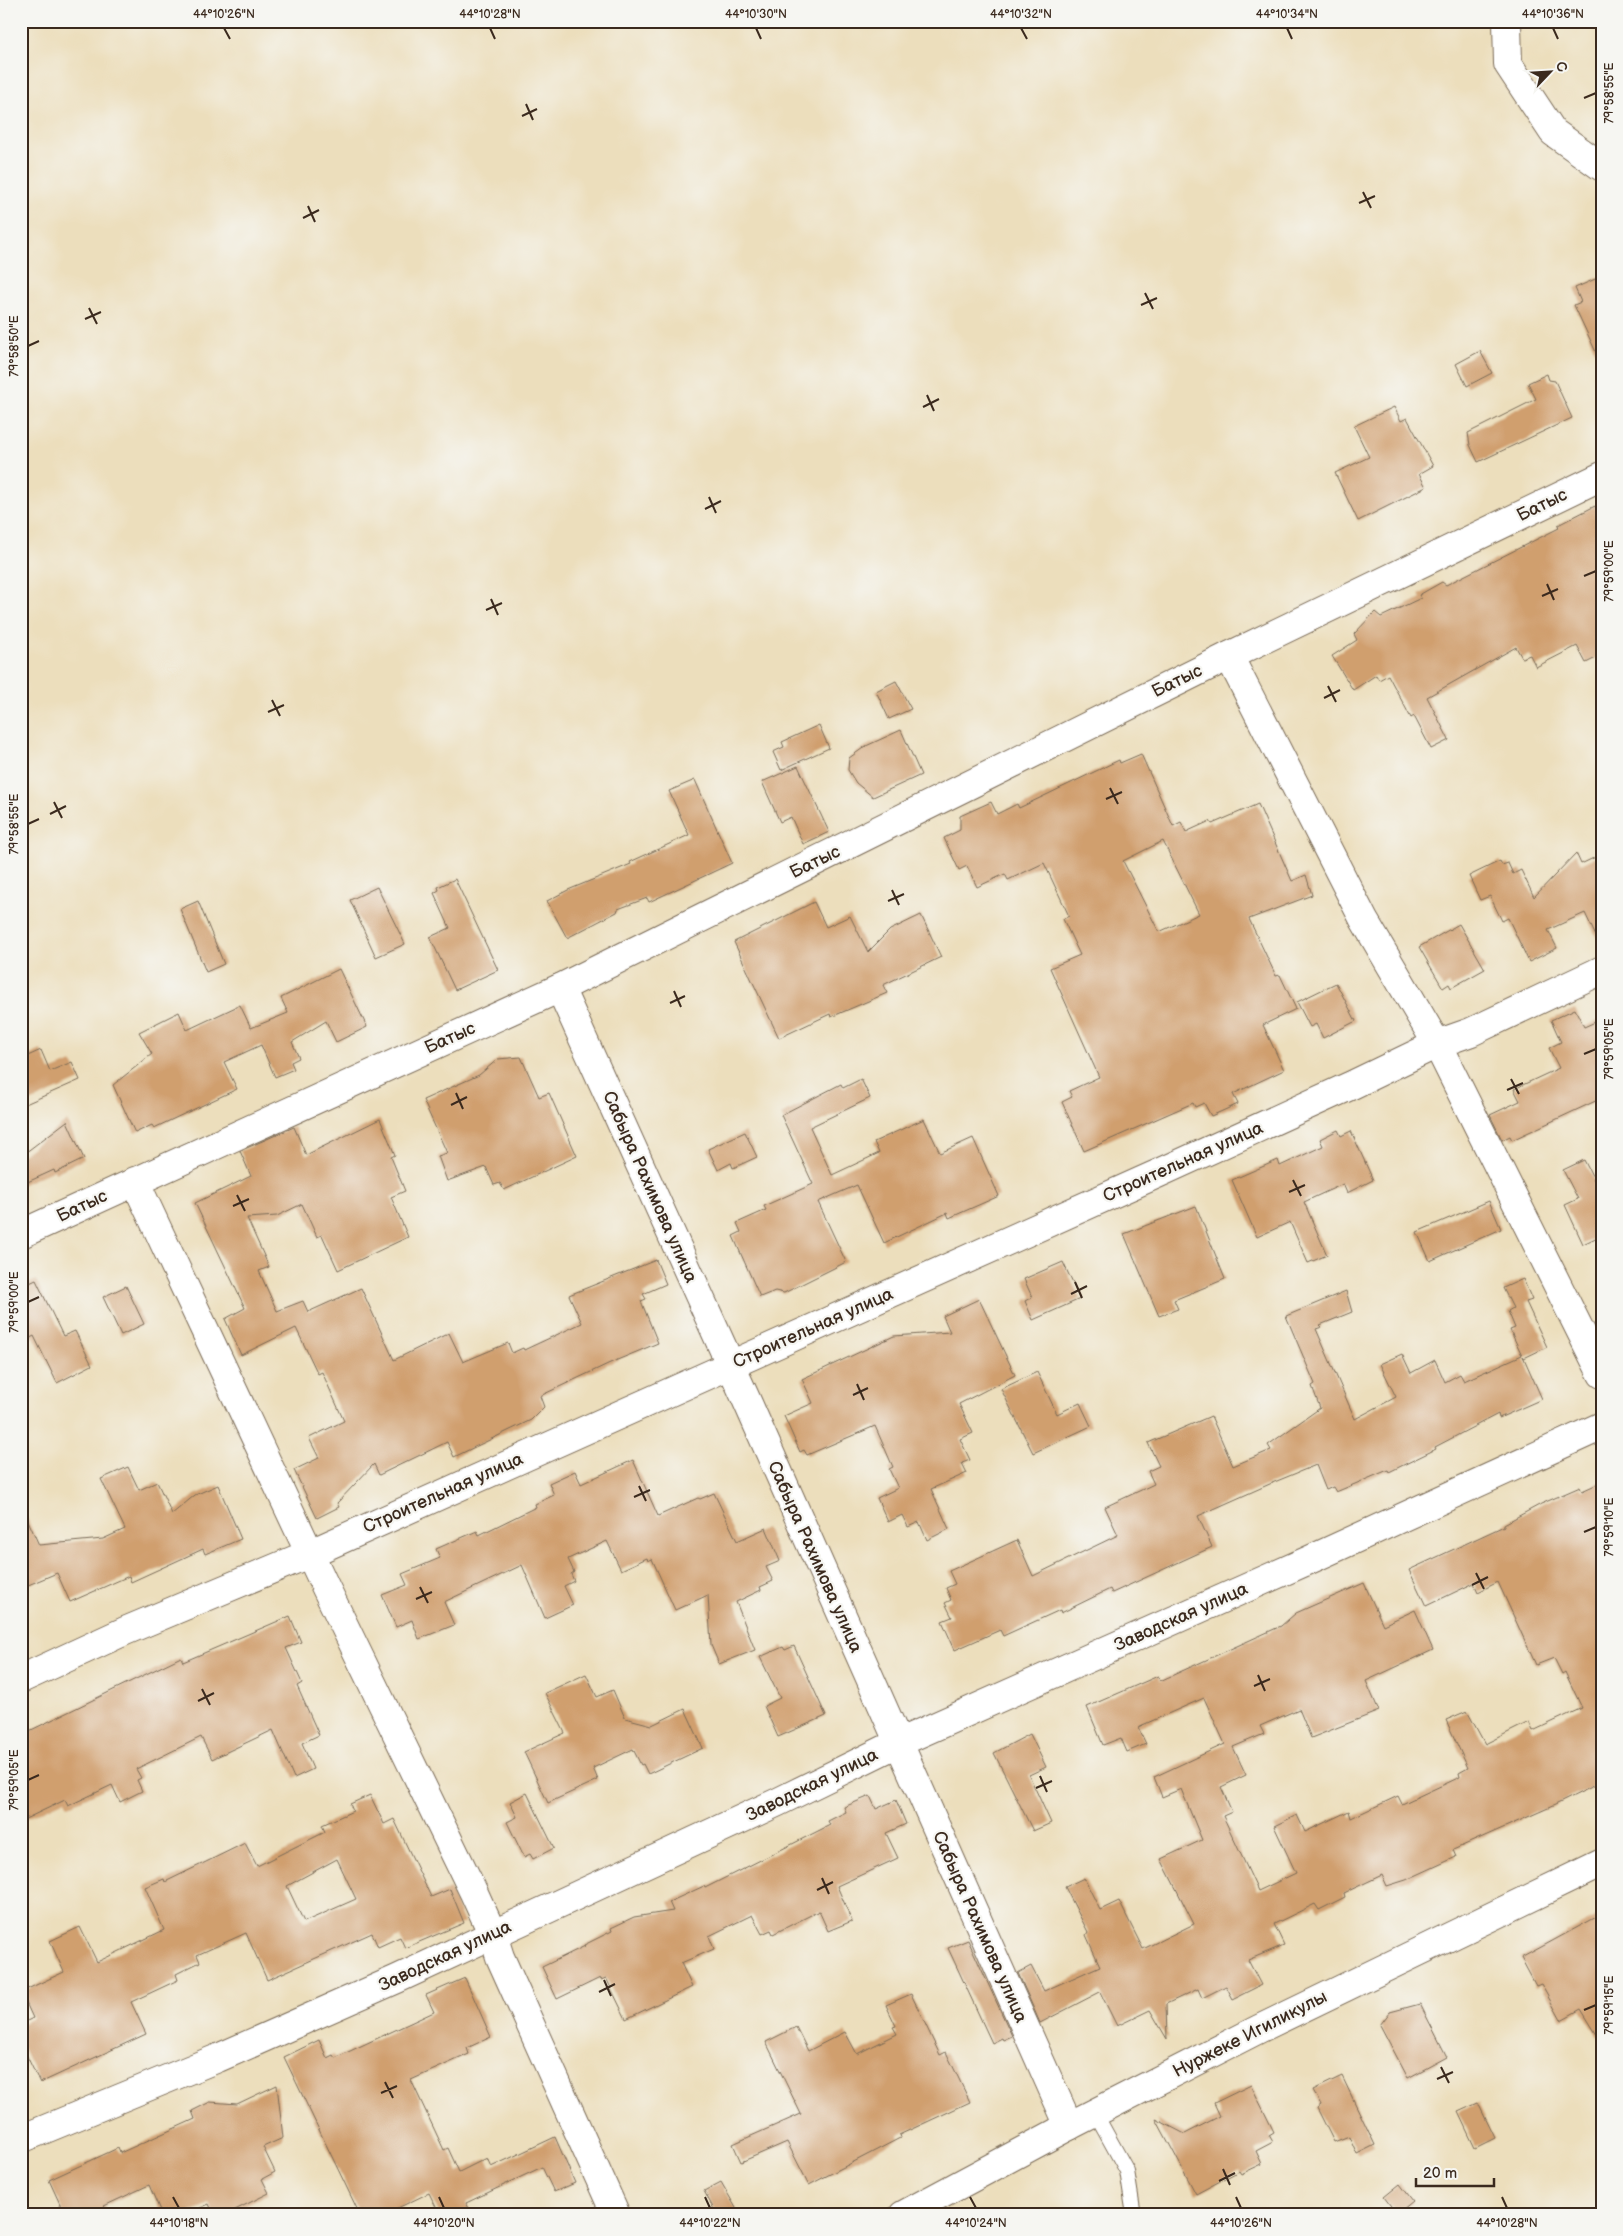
<svg xmlns="http://www.w3.org/2000/svg" width="1623" height="2236" viewBox="0 0 1623 2236" font-family="'Balsamiq Sans',sans-serif">
<style>
.building{fill:#d09f6e;fill-rule:evenodd}
.lines{fill:none;stroke-linecap:round;stroke-linejoin:round}
.service-casing{stroke:#796955;stroke-width:16}
.minor-casing{stroke:#796955;stroke-width:30}
.service{stroke:#fff;stroke-width:14}
.minor{stroke:#fff;stroke-width:28}
.ticks{fill:none;stroke:#3b2a1e;stroke-width:2}
.labels{text-anchor:middle;dominant-baseline:central;stroke-width:4.5;stroke-linejoin:round;paint-order:stroke}
.street-label{font-size:18px;fill:#3b2a1e;stroke:#f6f6f2}
.neatline{fill:none;stroke:#3b2a1e;stroke-width:2}
.ticks-label{font-size:12px;text-anchor:middle;fill:#3b2a1e}
</style>
<rect width="100%" height="100%" fill="#f6f6f2"/>
<filter id="ink" filterUnits="userSpaceOnUse"><feTurbulence type="fractalNoise" baseFrequency=".02" numOctaves="2"/><feDisplacementMap in="SourceGraphic" scale="10" xChannelSelector="R" yChannelSelector="G"/><feConvolveMatrix kernelMatrix="1 2 1 2 8 2 1 2 1" color-interpolation-filters="sRGB"/></filter>
<filter id="wash" filterUnits="userSpaceOnUse"><feTurbulence type="fractalNoise" baseFrequency=".0096" numOctaves="4" result="noise"/><feDisplacementMap in="SourceGraphic" scale="20" xChannelSelector="R" yChannelSelector="G"/><feGaussianBlur stdDeviation="1.12" result="paint"/><feColorMatrix in="noise" values="0 0 0 0 0 0 0 0 0 0 0 0 0 0 0 0 0 1.4 0 .05"/><feComposite in="paint" operator="in"/></filter>
<g filter="url(#wash)">
<rect width="100%" height="100%" fill="#ecdebc"/>
<g id="blocks">
<g class="building">
<polygon points="1602,276 1602,365 1574,305 1581,302 1575,288"/>
<polygon points="1480,351 1492,373 1467,386 1456,364"/>
<polygon points="1547,374 1549,380 1555,381 1572,418 1478,462 1470,445 1468,433 1536,399 1528,383"/>
<polygon points="1394,407 1401,421 1407,418 1433,466 1419,474 1426,487 1358,521 1335,473 1369,457 1354,426"/>
<polygon points="1595,506 1602,520 1602,655 1586,663 1577,646 1536,667 1530,655 1522,658 1516,647 1427,697 1449,740 1431,749 1414,716 1411,718 1388,675 1379,680 1376,675 1353,690 1332,656 1357,640 1354,634 1375,612 1381,617 1421,598 1419,595 1442,582 1446,585 1559,528 1558,525"/>
<polygon points="896,681 911,709 889,719 876,691"/>
<polygon points="819,725 829,748 781,770 773,752 784,747 782,742"/>
<polygon points="901,730 921,775 873,797 856,783 848,770 849,758 866,746"/>
<path d="M1141,754L1173,826L1181,822L1186,832L1210,821L1212,824L1258,804L1292,881L1306,875L1312,895L1249,919L1276,976L1280,975L1296,1009L1263,1025L1284,1070L1233,1094L1238,1104L1211,1116L1204,1103L1195,1107L1193,1103L1084,1151L1062,1102L1072,1097L1069,1091L1099,1077L1050,968L1080,955L1063,919L1069,916L1044,863L1008,880L1005,874L977,887L967,866L959,870L944,838L960,830V816L991,802L997,814L1017,804L1019,808L1119,760L1120,763ZM1163,841L1199,914L1159,932L1123,861Z"/>
<polygon points="798,766 829,832 803,844 791,817 780,822 762,782"/>
<polygon points="695,780 732,863 649,902 647,898 618,909 617,912 567,938 547,901 568,890 631,864 630,862 689,835 669,791"/>
<polygon points="1576,853 1581,864 1602,854 1602,949 1585,913 1548,930 1557,948 1529,962 1508,918 1502,921 1490,896 1480,900 1469,876 1500,861 1502,865 1508,863 1513,874 1521,870 1534,897"/>
<polygon points="455,879 498,970 455,990 430,937 450,928 434,893 439,890 438,887"/>
<polygon points="377,887 405,944 376,957 350,900"/>
<polygon points="198,901 224,964 206,972 180,909"/>
<polygon points="814,902 826,927 850,916 868,952 890,930 921,915 941,957 883,985 887,993 831,1017 830,1014 779,1038 734,942"/>
<polygon points="1459,924 1485,969 1451,988 1449,984 1443,988 1419,947"/>
<polygon points="339,969 367,1027 336,1042 326,1021 292,1042 299,1058 291,1062 294,1069 275,1077 261,1045 224,1062 237,1089 154,1128 152,1125 135,1133 113,1085 152,1054 139,1032 179,1012 187,1030 240,1005 251,1028 288,1013 281,998"/>
<polygon points="1336,983 1356,1021 1323,1038 1316,1024 1310,1027 1297,1002"/>
<polygon points="1575,1009 1584,1027 1602,1019 1602,1098 1512,1140 1510,1136 1502,1140 1490,1115 1520,1101 1514,1089 1559,1068 1549,1048 1561,1042 1551,1020"/>
<polygon points="41,1050 50,1071 72,1062 80,1080 21,1106 21,1059"/>
<polygon points="521,1057 539,1097 549,1093 577,1156 504,1190 500,1183 494,1185 486,1167 447,1181 438,1156 447,1153 423,1100 479,1075 498,1059"/>
<polygon points="861,1079 870,1098 810,1127 832,1175 879,1153 874,1142 924,1119 940,1153 973,1138 999,1196 949,1218 947,1213 884,1243 857,1185 818,1202 846,1262 784,1293 775,1291 760,1297 733,1236 741,1232 737,1223 766,1210 764,1206 813,1184 781,1115 841,1084 843,1088"/>
<polygon points="380,1119 395,1155 391,1157 405,1191 391,1197 408,1237 338,1270 322,1235 317,1237 302,1204 277,1216 247,1218 269,1267 259,1271 277,1311 303,1301 308,1312 361,1288 394,1360 449,1333 463,1362 508,1343 512,1353 523,1348 524,1350 582,1323 569,1295 656,1260 666,1284 643,1294 646,1299 641,1301 658,1343 610,1363 540,1396 544,1407 531,1420 454,1457 447,1442 379,1475 374,1464 337,1503 339,1507 317,1518 294,1470 319,1458 309,1438 344,1421 322,1372 318,1374 296,1328 241,1355 225,1319 245,1308 195,1203 251,1176 240,1151 294,1127 306,1155"/>
<polygon points="67,1121 84,1159 55,1173 54,1170 21,1185 21,1156"/>
<polygon points="1338,1130 1341,1136 1351,1131 1373,1180 1347,1193 1343,1184 1304,1202 1327,1255 1308,1263 1290,1222 1257,1237 1232,1180 1278,1160 1280,1166 1323,1146 1320,1139"/>
<polygon points="745,1132 757,1157 733,1168 731,1163 718,1170 708,1149"/>
<polygon points="1584,1160 1602,1195 1602,1235 1583,1244 1565,1205 1578,1199 1563,1170"/>
<polygon points="1489,1201 1501,1229 1430,1261 1417,1232"/>
<polygon points="1196,1206 1225,1279 1174,1300 1178,1309 1159,1316 1124,1234"/>
<polygon points="1063,1262 1080,1299 1033,1320 1025,1301 1032,1297 1024,1279"/>
<polygon points="1523,1279 1532,1300 1526,1302 1547,1347 1524,1358 1523,1356 1542,1399 1499,1418 1498,1414 1435,1447 1436,1449 1389,1472 1388,1470 1336,1492 1333,1487 1326,1490 1316,1465 1272,1483 1198,1516 1212,1547 1112,1593 1110,1589 1061,1613 1060,1610 1003,1636 1000,1630 955,1650 942,1621 952,1617 945,1603 951,1600 946,1588 955,1584 949,1571 1017,1540 1033,1576 1118,1535 1105,1507 1154,1484 1148,1471 1159,1466 1148,1443 1211,1416 1233,1466 1271,1450 1268,1445 1320,1408 1312,1386 1315,1384 1286,1316 1346,1291 1352,1312 1320,1325 1322,1327 1316,1329 1355,1419 1396,1397 1380,1364 1402,1354 1411,1373 1435,1360 1445,1382 1460,1374 1464,1381 1522,1355 1510,1330 1515,1328 1508,1311 1513,1308 1503,1288"/>
<polygon points="36,1280 63,1336 75,1331 92,1365 57,1383 34,1336 21,1343 21,1287"/>
<polygon points="126,1286 144,1324 121,1335 103,1297"/>
<polygon points="979,1299 1015,1375 959,1404 973,1433 960,1439 970,1460 962,1463 967,1473 931,1489 949,1529 927,1540 919,1522 908,1527 902,1515 888,1522 877,1498 898,1488 889,1469 893,1467 875,1426 807,1455 804,1450 800,1452 784,1416 813,1403 802,1379 894,1336 950,1332 943,1316"/>
<polygon points="1037,1372 1057,1414 1080,1403 1091,1426 1033,1453 1001,1389"/>
<polygon points="633,1460 658,1516 698,1498 700,1499 714,1493 737,1541 766,1528 780,1561 766,1567 773,1581 760,1587 761,1590 736,1602 755,1650 719,1664 711,1645 708,1595 675,1610 652,1559 648,1561 647,1558 621,1570 607,1541 568,1559 574,1572 571,1574 574,1581 564,1586 573,1605 545,1618 522,1565 444,1602 454,1625 419,1639 412,1620 396,1627 382,1595 407,1585 402,1574 440,1558 436,1549 477,1531 479,1535 536,1507 535,1504 554,1495 549,1483 575,1471 581,1484"/>
<polygon points="128,1467 139,1490 157,1482 172,1514 195,1495 218,1485 241,1539 205,1554 203,1549 131,1582 129,1576 70,1602 57,1573 21,1588 21,1505 39,1545 103,1539 125,1529 101,1479"/>
<polygon points="1602,1482 1602,1782 1555,1805 1453,1850 1456,1857 1406,1880 1387,1886 1382,1875 1344,1893 1345,1897 1319,1910 1315,1904 1274,1924 1284,1945 1248,1960 1261,1985 1233,1999 1226,1986 1202,1998 1198,1989 1166,2004 1167,2039 1150,2010 1117,2026 1100,1992 1040,2023 1018,1973 1031,1966 1044,1991 1100,1966 1086,1935 1088,1932 1065,1887 1084,1878 1100,1910 1119,1901 1143,1949 1194,1924 1161,1859 1202,1840 1181,1789 1162,1797 1154,1777 1225,1744 1204,1698 1138,1727 1146,1744 1127,1752 1121,1738 1103,1745 1087,1707 1158,1676 1160,1681 1281,1626 1296,1613 1364,1583 1383,1625 1415,1610 1433,1650 1366,1681 1379,1711 1311,1738 1299,1709 1260,1726 1264,1734 1233,1747 1246,1775 1221,1787 1232,1812 1223,1816 1258,1891 1296,1873 1274,1826 1297,1815 1305,1832 1349,1811 1351,1818 1398,1796 1402,1804 1460,1777 1459,1773 1468,1768 1446,1720 1467,1711 1485,1744 1529,1722 1533,1731 1582,1708 1565,1672 1562,1674 1554,1658 1536,1665 1498,1582 1478,1592 1474,1583 1426,1606 1409,1570 1504,1526 1504,1524 1541,1504 1580,1487 1582,1491"/>
<polygon points="290,1616 301,1642 286,1648 302,1683 297,1686 319,1735 302,1743 313,1769 294,1778 273,1730 212,1759 201,1737 136,1769 141,1778 137,1780 142,1791 120,1802 112,1785 68,1806 65,1800 21,1821 21,1735 181,1657 183,1662"/>
<polygon points="794,1646 826,1716 778,1737 764,1706 780,1698 760,1657 783,1647 785,1650"/>
<polygon points="586,1674 597,1697 613,1690 625,1718 652,1725 685,1709 703,1748 648,1774 643,1764 641,1765 633,1749 593,1768 598,1780 548,1803 524,1752 565,1733 545,1693"/>
<polygon points="1030,1734 1046,1767 1029,1775 1051,1823 1033,1831 994,1753"/>
<polygon points="527,1793 554,1848 533,1859 530,1854 524,1857 507,1822 517,1817 510,1802"/>
<path d="M370,1795L384,1824L394,1819L431,1897L450,1889L464,1923L405,1948L400,1937L378,1947L372,1933L267,1980L246,1933L197,1955L200,1962L176,1974L178,1980L131,2002L146,2034L40,2083L21,2044V2024L33,2018L21,1992L64,1972L50,1941L80,1927L97,1962L164,1930L145,1887L164,1879L165,1882L245,1843L257,1866L325,1832L322,1825L353,1811L350,1804ZM337,1859L356,1899L304,1922L287,1886Z"/>
<polygon points="870,1796 876,1809 896,1800 906,1824 886,1833 898,1858 837,1886 852,1921 828,1931 819,1911 773,1934 771,1930 762,1934 752,1915 709,1936 714,1949 681,1963 692,1987 626,2019 606,1978 601,1980 600,1978 557,1999 542,1967 585,1946 584,1945 612,1931 611,1928 634,1917 673,1911 669,1902 704,1886 705,1888 830,1825 828,1821 846,1812 844,1807"/>
<polygon points="1602,1914 1602,2043 1581,2009 1561,2020 1541,1984 1536,1986 1521,1958"/>
<polygon points="968,1940 1012,2036 1003,2040 1002,2038 992,2043 948,1948"/>
<polygon points="465,1978 491,2037 467,2048 469,2054 411,2080 444,2150 448,2148 459,2172 487,2158 491,2167 555,2137 575,2183 554,2192 542,2167 466,2203 473,2215 440,2215 429,2193 383,2215 360,2215 284,2057 319,2040 327,2058 333,2055 335,2058 434,2012 426,1995"/>
<polygon points="911,1994 940,2055 946,2052 970,2102 899,2135 900,2138 809,2185 787,2142 741,2162 733,2144 801,2114 766,2042 796,2027 808,2051 845,2032 857,2054 897,2034 893,2027 896,2026 886,2005"/>
<polygon points="1420,2004 1447,2057 1408,2078 1380,2025 1390,2012"/>
<polygon points="1342,2076 1375,2145 1357,2154 1349,2136 1334,2142 1317,2108 1321,2105 1313,2090"/>
<polygon points="277,2085 283,2138 263,2147 275,2172 262,2179 269,2193 225,2215 214,2215 209,2204 185,2215 162,2215 149,2185 104,2206 108,2215 65,2215 49,2180 118,2148 120,2153 195,2119 192,2111 210,2102 237,2104"/>
<polygon points="1251,2085 1274,2132 1269,2135 1273,2142 1256,2151 1262,2164 1241,2174 1239,2171 1196,2194 1156,2119 1185,2134 1220,2116 1214,2103"/>
<polygon points="1478,2103 1495,2138 1475,2148 1458,2112"/>
<polygon points="721,2182 740,2215 717,2215 704,2191"/>
<polygon points="1400,2184 1413,2201 1397,2214 1384,2197"/>
</g>
</g>
</g>
<g filter="url(#ink)">
<use href="#blocks" fill-opacity="0" stroke="#796955" stroke-width="1"/>
<g class="lines">
<g class="service-casing">
<polyline id="service" points="1095,2113 1127,2171 1134,2215"/>
</g>
<g class="minor-casing">
<g id="minor">
<polyline points="1507,21 1508,64 1553,132 1602,167"/>
<polyline points="1229,656 1364,920 1437,1044 1602,1374"/>
<polyline points="560,988 746,1399 1069,2126"/>
<polyline points="135,1181 326,1588 474,1893 493,1935 500,1957 616,2215"/>
<polyline points="21,1234 560,988 1229,656 1602,476"/>
<polyline points="21,1679 125,1631 311,1553 1157,1174 1352,1085 1437,1044 1471,1032 1602,970"/>
<polyline points="21,2139 218,2058 397,1979 778,1802 898,1743 1307,1561 1602,1426"/>
<polyline points="903,2215 1069,2126 1259,2029 1602,1863"/>
</g>
</g>
<use href="#service" class="service"/>
<use href="#minor" class="minor"/>
</g>
</g>
<path class="ticks" d="M224,28L230,39M490,28L495,39M756,28L761,39M1021,28L1027,39M1287,28L1292,39M1553,28L1558,39M1584,98L1596,93M526,104L533,120M522,116L537,109M1363,192L1371,208M1359,203L1375,196M308,206L315,222M303,218L319,210M1145,293L1153,309M1141,305L1157,298M89,308L97,324M85,319L101,312M28,346L39,341M927,395L934,411M923,407L939,399M709,497L716,513M705,509L721,501M1584,576L1596,571M1547,584L1554,600M1542,596L1558,589M491,599L498,615M486,610L502,603M1328,686L1336,702M1324,698L1340,690M272,700L280,716M268,712L284,705M1110,788L1118,804M1106,799L1122,792M54,802L62,818M50,814L66,806M28,824L39,819M892,890L899,905M888,901L904,894M674,991L681,1007M670,1003L685,996M1584,1054L1596,1049M1511,1079L1519,1094M1507,1090L1523,1083M456,1093L463,1109M451,1105L467,1097M1293,1180L1301,1196M1289,1192L1305,1185M237,1195L245,1211M233,1206L249,1199M1075,1282L1082,1298M1071,1294L1087,1286M28,1302L39,1297M857,1384L864,1400M853,1395L868,1388M639,1486L646,1501M634,1497L650,1490M1584,1532L1596,1527M1476,1573L1484,1589M1472,1585L1488,1577M420,1587L428,1603M416,1599L432,1592M1258,1675L1265,1691M1254,1686L1270,1679M202,1689L210,1705M198,1701L214,1693M1040,1776L1047,1792M28,1780L39,1775M1036,1788L1052,1781M822,1878L829,1894M817,1890L833,1882M604,1980L611,1996M599,1992L615,1984M1584,2010L1596,2005M1441,2067L1449,2083M1437,2079L1453,2072M385,2082L393,2098M381,2093L397,2086M1223,2169L1230,2185M1219,2181L1235,2173M173,2197L179,2208M439,2197L444,2208M705,2197L710,2208M970,2197L976,2208M1236,2197L1241,2208M1502,2197L1507,2208"/>
<g class="labels">
<g class="street-label">
<text transform="translate(1542 505) rotate(-26)">Батыс</text>
<text transform="translate(1177 681) rotate(-26)">Батыс</text>
<text transform="translate(815 862) rotate(-26)">Батыс</text>
<text transform="translate(450 1038) rotate(-24)">Батыс</text>
<text transform="translate(1183 1162) rotate(-24)">Строительная улица</text>
<text transform="translate(650 1187) rotate(66)">Сабыра Рахимова улица</text>
<text transform="translate(82 1206) rotate(-25)">Батыс</text>
<text transform="translate(813 1328) rotate(-24)">Строительная улица</text>
<text transform="translate(443 1493) rotate(-24)">Строительная улица</text>
<text transform="translate(815 1557) rotate(66)">Сабыра Рахимова улица</text>
<text transform="translate(1181 1617) rotate(-24)">Заводская улица</text>
<text transform="translate(812 1785) rotate(-26)">Заводская улица</text>
<text transform="translate(980 1927) rotate(66)">Сабыра Рахимова улица</text>
<text transform="translate(445 1956) rotate(-25)">Заводская улица</text>
<text transform="translate(1250 2034) rotate(-27)">Нуржеке Игиликулы</text>
</g>
</g>
<rect width="1623" height="2236" fill="none" stroke="#f6f6f2" stroke-width="55"/>
<g transform="translate(1550 72) rotate(65)" stroke="#f6f6f2" stroke-width="4" paint-order="stroke">
<path d="M0-4L9 19L0 12L-9 19Z" fill="#3b2a1e"/>
<text y="-8" font-size="14" font-weight="bold" text-anchor="middle" fill="#3b2a1e">С</text>
</g>
<path d="M1416 2178v8h78v-8" fill="none" stroke="#3b2a1e" stroke-width="2.5"/>
<text x="1423" y="2178" font-size="15" fill="#3b2a1e" stroke="#f6f6f2" stroke-width="4" paint-order="stroke">20 m</text>
<rect x="28" y="28" width="1568" height="2180" class="neatline"/>
<g class="ticks-label">
<text x="224" y="18">44°10'26"N</text>
<text x="490" y="18">44°10'28"N</text>
<text x="756" y="18">44°10'30"N</text>
<text x="1021" y="18">44°10'32"N</text>
<text x="1287" y="18">44°10'34"N</text>
<text x="1553" y="18">44°10'36"N</text>
<text transform="translate(1609 93) rotate(-90)" y="4">79°58'55"E</text>
<text transform="translate(14 346) rotate(-90)" y="4">79°58'50"E</text>
<text transform="translate(1609 571) rotate(-90)" y="4">79°59'00"E</text>
<text transform="translate(14 824) rotate(-90)" y="4">79°58'55"E</text>
<text transform="translate(1609 1049) rotate(-90)" y="4">79°59'05"E</text>
<text transform="translate(14 1302) rotate(-90)" y="4">79°59'00"E</text>
<text transform="translate(1609 1527) rotate(-90)" y="4">79°59'10"E</text>
<text transform="translate(14 1780) rotate(-90)" y="4">79°59'05"E</text>
<text transform="translate(1609 2005) rotate(-90)" y="4">79°59'15"E</text>
<text x="179" y="2227">44°10'18"N</text>
<text x="444" y="2227">44°10'20"N</text>
<text x="710" y="2227">44°10'22"N</text>
<text x="976" y="2227">44°10'24"N</text>
<text x="1241" y="2227">44°10'26"N</text>
<text x="1507" y="2227">44°10'28"N</text>
</g>
</svg>
